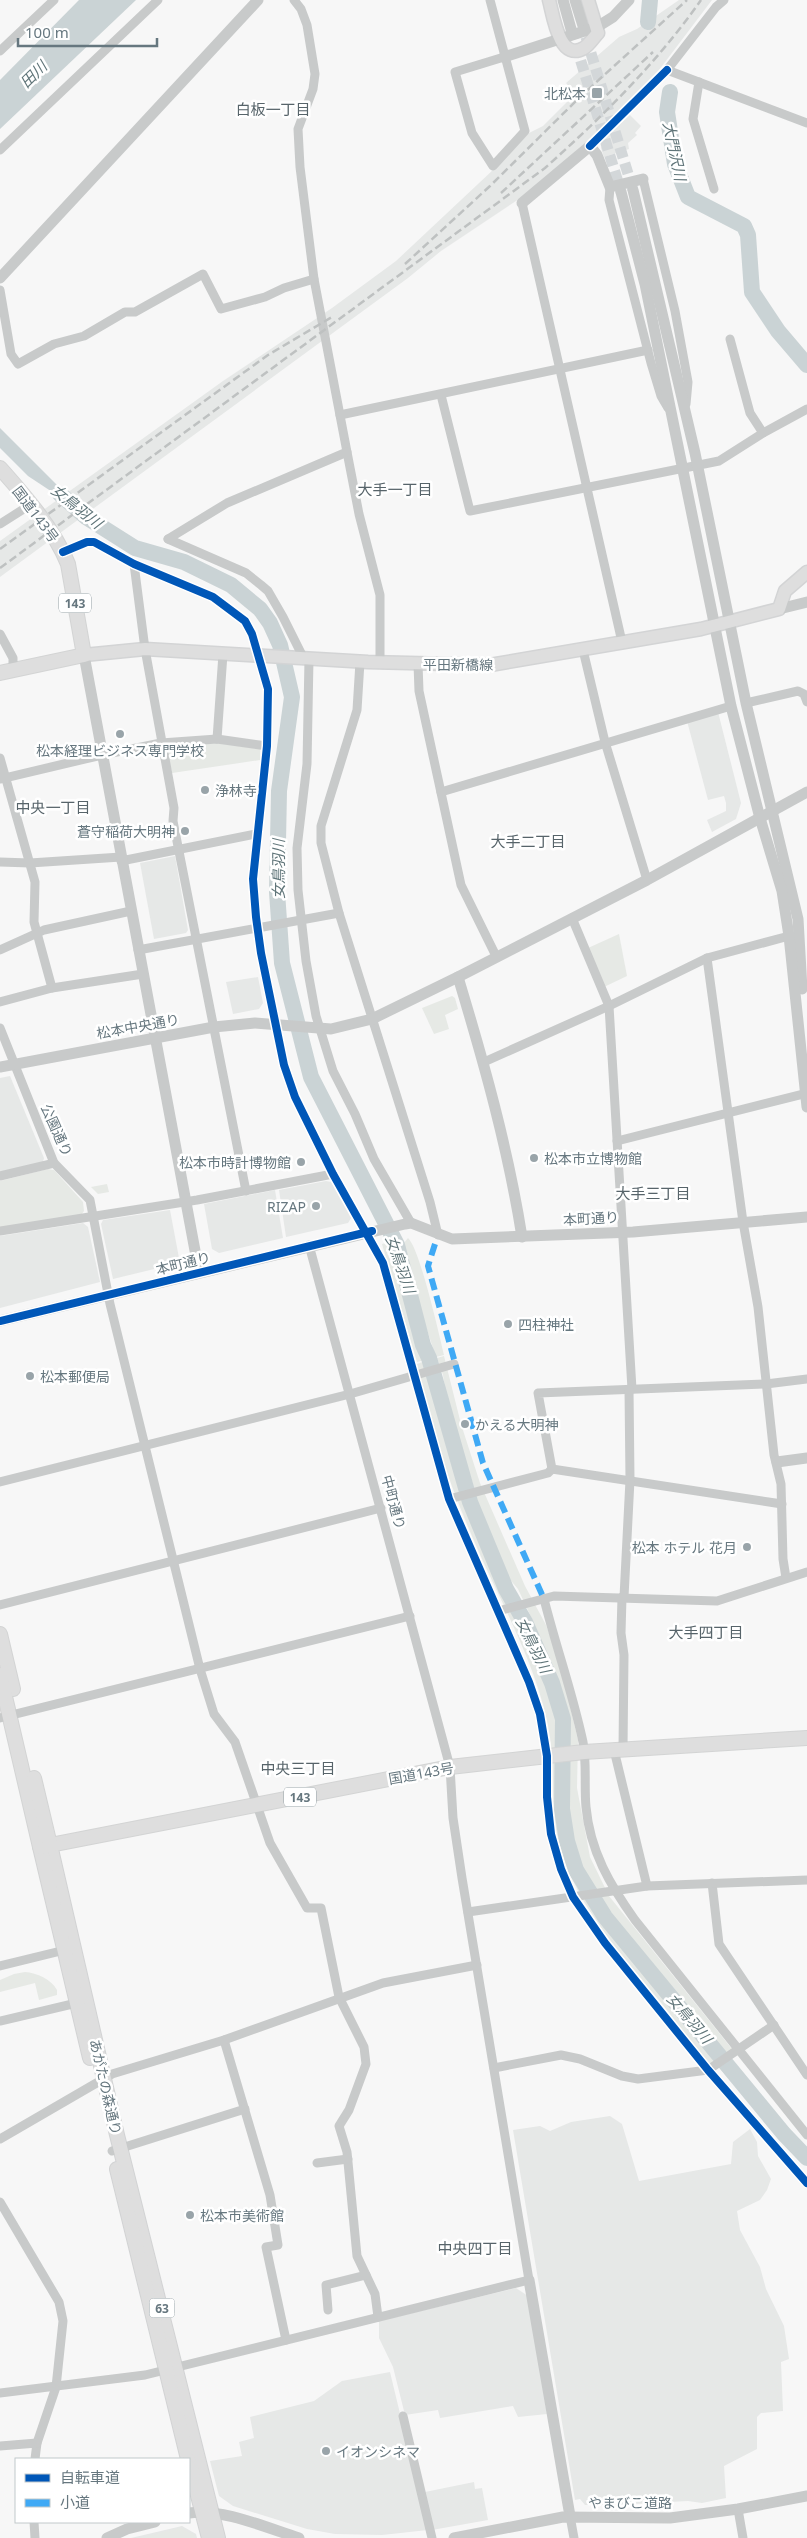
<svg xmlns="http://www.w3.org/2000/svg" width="807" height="2538" viewBox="0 0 807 2538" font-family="'Noto Sans','Noto Sans JP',sans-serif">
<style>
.built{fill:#e6e8e7}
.green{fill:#e6e9e5}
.water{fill:#cad3d5}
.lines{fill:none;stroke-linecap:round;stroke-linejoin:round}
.river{stroke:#cad3d5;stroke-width:16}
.tertiary-tunnel{stroke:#d3d7d9;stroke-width:11;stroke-dasharray:11 5.5;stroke-linecap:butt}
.secondary-casing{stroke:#d3d4d5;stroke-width:15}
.primary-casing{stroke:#d2d3d4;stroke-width:16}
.trunk-casing{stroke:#d3d4d4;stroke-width:16}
.minor{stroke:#c8caca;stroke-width:9}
.tertiary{stroke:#c8caca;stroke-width:11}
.secondary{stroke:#dedede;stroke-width:12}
.primary{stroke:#dedede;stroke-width:14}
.trunk{stroke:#dedede;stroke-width:14}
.rail{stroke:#bec1c1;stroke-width:2.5;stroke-dasharray:8 4;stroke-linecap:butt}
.quiet{stroke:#3fa9f5;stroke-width:6;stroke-dasharray:12 6;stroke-linecap:butt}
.cycleway-casing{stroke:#fff;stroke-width:11}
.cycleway{stroke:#0057b8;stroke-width:8}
.poi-dot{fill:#99a4a9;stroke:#fff;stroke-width:2}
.labels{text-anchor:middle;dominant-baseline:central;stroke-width:5;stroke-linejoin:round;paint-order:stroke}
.shield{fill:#fff;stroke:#94a0a5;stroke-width:1}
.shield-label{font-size:12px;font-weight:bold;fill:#66777f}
.poi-label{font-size:14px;fill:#66777f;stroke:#fff;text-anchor:start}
.street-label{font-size:14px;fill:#66777f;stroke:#fff}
.water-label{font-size:15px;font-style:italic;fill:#607579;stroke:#fff}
.neighbourhood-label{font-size:15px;fill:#57646a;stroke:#fff}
</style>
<rect width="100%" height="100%" fill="#f7f7f7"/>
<g class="built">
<polygon points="679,0 712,0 659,70 625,106 572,155 519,199 441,251 408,278 0,577 0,541 223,381 332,308 396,261 494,169 529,133 543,126 575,94 566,83 619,37 637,29"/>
<polygon points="630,115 641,126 635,133 637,135 628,143 629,149 604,157 601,148 603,140"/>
<polygon points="718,712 741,803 736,819 712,832 707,820 726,811 726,803 724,796 708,800 687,721"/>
<polygon points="175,856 188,930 186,933 154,939 140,863"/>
<polygon points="258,977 263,1003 259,1009 233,1014 226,982"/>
<polygon points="10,1076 44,1158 43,1162 0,1173 0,1078"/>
<polygon points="326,1181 331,1182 351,1218 348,1223 286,1237 279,1190"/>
<polygon points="275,1190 283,1238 219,1253 212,1249 204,1204"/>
<polygon points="170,1210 179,1258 175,1264 113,1279 101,1224 103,1220"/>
<polygon points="83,1223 88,1227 100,1282 0,1308 0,1236"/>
<polygon points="610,2116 622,2124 639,2181 731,2164 733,2142 750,2129 757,2142 758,2156 771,2179 767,2190 760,2200 737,2211 740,2230 760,2267 766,2289 784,2326 789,2359 781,2362 783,2411 761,2413 757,2417 757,2449 724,2466 726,2498 702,2503 688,2501 615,2505 585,2505 580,2499 575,2500 513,2130 540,2126 550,2131 571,2122"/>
<polygon points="516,2288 528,2296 547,2414 518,2417 513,2406 440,2418 438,2410 405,2415 393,2367 379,2338 379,2321"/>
<polygon points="390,2372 428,2530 382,2535 335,2534 307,2529 233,2506 219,2496 210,2461 242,2456 239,2442 254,2438 250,2417 314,2401 342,2381"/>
<polygon points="474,2482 475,2489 482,2488 488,2520 432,2530 425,2492"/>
<polygon points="182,2526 196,2534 197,2538 131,2538"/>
</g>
<g class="green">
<polygon points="217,743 260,749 260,760 172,773 167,752 169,747"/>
<polygon points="619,934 627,976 604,987 588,948"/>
<polygon points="452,996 455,998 458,1009 445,1015 449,1029 434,1034 422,1008"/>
<polygon points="48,1169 54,1170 83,1202 84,1211 81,1215 0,1228 0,1181"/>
<polygon points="107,1184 109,1192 98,1194 91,1187"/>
<path d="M408,1238C420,1249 439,1334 444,1355L436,1357L426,1327L420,1318L404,1243Z"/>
<polygon points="389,1242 413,1328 425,1360 417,1362 382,1244"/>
<polygon points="444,1356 461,1424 480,1483 525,1586 546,1625 560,1664 578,1740 577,1788 590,1857 609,1896 732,2049 723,2058 590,1892 576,1862 568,1836 565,1809 570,1750 565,1704 532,1619 518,1589 506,1575 492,1548 474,1496 473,1484 448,1407 443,1375 437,1358"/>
<path d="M425,1361L432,1376L467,1501L506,1595L522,1623L549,1684L559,1719L557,1745L559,1808L564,1841L574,1872L609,1924L719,2060L711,2066C692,2044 676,2021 658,1999C617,1949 571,1900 557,1834C551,1805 554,1775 551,1745C548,1717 539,1689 529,1663C515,1627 498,1594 482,1559C454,1497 430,1431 417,1364Z"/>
<path d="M25,1972C37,1973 51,1979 57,1990V1995L39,2000L35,1983L0,1992V1980L14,1974Z"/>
<polygon points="181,2528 195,2535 196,2538 140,2538"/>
</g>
<g class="water">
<polygon points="79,0 136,0 0,129 0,80"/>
<polygon points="0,428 87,515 28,476 0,448"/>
</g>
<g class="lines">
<g class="river">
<polyline points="648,22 650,0"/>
<polyline points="670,92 667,112 675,164 688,197 744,226 748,235 752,292 778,331 807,365"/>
<polyline points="60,494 86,517 135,548 184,562 231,585 260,609 270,623 280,645 292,697 279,791 277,892 282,963 311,1077 397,1245 423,1345 429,1358 470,1502 506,1589 525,1622 552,1683 563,1719 562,1809 567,1841 576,1870 605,1917 784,2134 807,2158"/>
</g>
<g class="tertiary-tunnel">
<polyline points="571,29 621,192"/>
<polyline points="586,37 633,190"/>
</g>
<g class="secondary-casing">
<g id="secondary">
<path d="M549,0C553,14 559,63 584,48C589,45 594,37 598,33L588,0"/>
<polyline points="84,655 145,649 368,662 490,665 701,629 779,609 785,591 807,572"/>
</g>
</g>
<g class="primary-casing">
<g id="primary">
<polyline points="50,1845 117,2135 218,2538"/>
<polyline points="40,1847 90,2058"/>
<polyline points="117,2169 188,2459"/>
<polyline points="189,2461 209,2538"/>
</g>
</g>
<g class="trunk-casing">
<g id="trunk">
<path d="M0,468C25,496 54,529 68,564L84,655L0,673"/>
<polyline points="0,1634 13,1689"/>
<polyline points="0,1675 40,1847 450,1767 584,1752 807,1738"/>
<polyline points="34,1778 50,1845"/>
</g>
</g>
<g class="minor">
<polyline points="294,0 301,9 307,25 315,74 313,89 298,129 300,167 314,279 347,452 359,514 380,595 380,663"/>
<polyline points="490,0 525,131 493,166 472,133 455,72 504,57"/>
<polyline points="0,51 54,0"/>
<polyline points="667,70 807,123"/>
<polyline points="699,82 693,119 714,189"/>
<polyline points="590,146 667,70 716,7 724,0"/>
<polyline points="0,150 158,0"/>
<polyline points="643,179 675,311 688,382 686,404"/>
<polyline points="610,187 609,200 651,363 661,396 668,408"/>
<polyline points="522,203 622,642"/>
<polyline points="0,290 11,354 18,364 54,344 84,336 125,312 135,312 203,274 221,309 265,297 284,288 314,279"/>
<polyline points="730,339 750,413 763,433"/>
<polyline points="441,395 470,511 719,461 763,433 807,409"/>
<polyline points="340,415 648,350"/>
<polyline points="0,524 30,505"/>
<polyline points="168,539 227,503 347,452"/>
<polyline points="168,539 246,573 261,585 268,591 283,617 304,659"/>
<polyline points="63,552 87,542 94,542 134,564 213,597 245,621 252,634 268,689 267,746 253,879 256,917 261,953 284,1065 295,1097 333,1174 383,1263 449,1499 529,1682 540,1714 547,1756 547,1797 551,1834 561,1869 573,1897 605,1943 708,2070 807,2183"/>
<polyline points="134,564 145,649 174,808 173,821 246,1191"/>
<polyline points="0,634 13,658 13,669"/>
<polyline points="583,650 605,742 647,880"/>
<polyline points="309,659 307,764 297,848 298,890 306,961 316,1016 333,1071 355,1114 374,1159 411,1223"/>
<polyline points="360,662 357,710 321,826 321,843 339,913 430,1202 438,1235"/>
<polyline points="418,664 419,691 461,885 496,956"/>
<polyline points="746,703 798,691 804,694 807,702"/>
<polyline points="217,739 223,654"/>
<polyline points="0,758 35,882 34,922 52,988"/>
<polyline points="0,779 102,755 161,743 217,739 267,746"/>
<polyline points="441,792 731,706"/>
<polyline points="121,861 256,834"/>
<polyline points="0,862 30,863 121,857"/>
<polyline points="572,918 609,1006 632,1389"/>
<polyline points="0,950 44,930 131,911"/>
<polyline points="138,950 339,913"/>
<polyline points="707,958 743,1222 758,1307 774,1455 781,1484 783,1559 786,1578"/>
<polyline points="0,1002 52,988 143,974"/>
<polyline points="0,1028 54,1163 90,1200 110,1304 200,1669 214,1714 235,1742 270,1843 307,1908 321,1908 339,1997 364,2047 366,2064 349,2110 339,2126 347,2152 357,2256 375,2294 378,2317"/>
<polyline points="484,1062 609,1006 707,958 789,936"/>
<polyline points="617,1141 807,1093"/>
<polyline points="0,1176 54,1163"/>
<polyline points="0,1231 197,1200 333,1174"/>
<polyline points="0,1482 350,1394 454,1364"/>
<polyline points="449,1499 548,1473 552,1469"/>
<polyline points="782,1504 552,1469 538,1393 766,1384 807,1379"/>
<polyline points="622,1597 621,1633 624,1655 623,1749"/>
<polyline points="624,1597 630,1480 629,1389"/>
<path d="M544,1599C556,1647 573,1694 583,1742C587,1763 584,1786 586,1807C590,1851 610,1885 635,1920L807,2135"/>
<polyline points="0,1605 381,1508"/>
<polyline points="498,1611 554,1596 717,1601 807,1572"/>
<polyline points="0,1718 410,1616"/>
<polyline points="614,1750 647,1886"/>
<polyline points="712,1883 719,1944 807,2075"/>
<polyline points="468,1912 647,1886 807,1880"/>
<polyline points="0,1966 69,1949"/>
<polyline points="0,2021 81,2002"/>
<polyline points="224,2040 270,2195 278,2245 266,2247 286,2340"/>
<polyline points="494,2068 561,2055 580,2059 622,2076 638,2079 708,2070 774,2025"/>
<polyline points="0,2139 112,2074 224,2040 383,1983 477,1965"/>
<polyline points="112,2151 245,2109"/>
<polyline points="317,2163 348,2159"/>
<polyline points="0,2202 59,2302 63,2321 56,2387 37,2443 35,2459"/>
<polyline points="328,2310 326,2285 366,2275"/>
<polyline points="0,2393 145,2375 529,2280 462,1878 453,1818 450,1767 309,1245"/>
<polyline points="403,2416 432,2538"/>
<polyline points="0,2446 37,2443"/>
<polyline points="738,2509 743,2538"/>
<polyline points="570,2516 574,2538"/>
<polyline points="34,2522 35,2538"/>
</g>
<g class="tertiary">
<polyline points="563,0 571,29"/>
<polyline points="575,0 583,26"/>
<polyline points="504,57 597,27 613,17 629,0"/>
<polyline points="633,190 695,453 746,703 798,919 802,989"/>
<polyline points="621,192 645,284 731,706 760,818 782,891 789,936 807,1107"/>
<polyline points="522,203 590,146 597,155 610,187 643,179"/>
<polyline points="0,278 258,0"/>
<polyline points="779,609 807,602"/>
<polyline points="84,655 199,1272"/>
<path d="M458,977C484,1063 508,1148 522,1237"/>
<polyline points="0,1067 214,1027 255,1023 331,1029 372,1019 458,977 647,880 807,792"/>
<polyline points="0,1321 405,1224 411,1223 452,1239 633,1232 807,1217"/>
<polyline points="777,1462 807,1458"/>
<polyline points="529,2280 570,2516"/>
<path d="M189,2513C222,2508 267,2528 299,2538"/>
<polyline points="107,2538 127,2529 155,2522"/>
<polyline points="454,2538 563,2517 670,2518 738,2509 807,2496"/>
</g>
<use href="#secondary" class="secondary"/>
<use href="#primary" class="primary"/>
<use href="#trunk" class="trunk"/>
<g class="rail">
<polyline points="501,193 653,52"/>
<polyline points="405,264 490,186 581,96 687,0"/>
<polyline points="0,549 268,355 332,317"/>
<path d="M0,568L545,168C603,116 656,64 701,0"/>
</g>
<polyline class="quiet" points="435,1244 428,1266 483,1463 544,1599"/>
<g class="cycleway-casing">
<g id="cycleway">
<polyline points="590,146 667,70"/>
<polyline points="63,552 87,542 94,542 134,564 213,597 245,621 252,634 268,689 267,746 253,879 256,917 261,953 284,1065 295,1097 333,1174 383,1263 449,1499 529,1682 540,1714 547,1756 547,1797 551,1834 561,1869 573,1897 605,1943 708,2070 807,2183"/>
<polyline points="0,1321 372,1231"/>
</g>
</g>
<use href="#cycleway" class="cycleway"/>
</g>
<g class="poi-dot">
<rect x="591" y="87" width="12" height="12" rx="2.5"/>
<circle cx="120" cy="734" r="5"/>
<circle cx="205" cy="790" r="5"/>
<circle cx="185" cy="831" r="5"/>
<circle cx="534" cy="1158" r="5"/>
<circle cx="301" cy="1162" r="5"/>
<circle cx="316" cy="1206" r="5"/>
<circle cx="508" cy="1324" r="5"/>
<circle cx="30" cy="1376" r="5"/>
<circle cx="465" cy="1424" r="5"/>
<circle cx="747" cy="1547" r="5"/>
<circle cx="190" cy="2215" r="5"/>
<circle cx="326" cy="2451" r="5"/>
</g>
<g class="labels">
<g class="shield">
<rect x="59" y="593.5" width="32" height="19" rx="4"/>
<rect x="284" y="1787.5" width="32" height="19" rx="4"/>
<rect x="149.5" y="2298.5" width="25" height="19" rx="4"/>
</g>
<g class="shield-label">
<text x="75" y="603">143</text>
<text x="300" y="1797">143</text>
<text x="162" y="2308">63</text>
</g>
<g class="poi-label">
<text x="586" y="93" text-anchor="end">北松本</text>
<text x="120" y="750" text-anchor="middle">松本経理ビジネス専門学校</text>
<text x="215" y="790">浄林寺</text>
<text x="175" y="831" text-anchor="end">蒼守稲荷大明神</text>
<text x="544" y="1158">松本市立博物館</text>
<text x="291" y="1162" text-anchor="end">松本市時計博物館</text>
<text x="306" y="1206" text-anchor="end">RIZAP</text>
<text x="518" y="1324">四柱神社</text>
<text x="40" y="1376">松本郵便局</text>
<text x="475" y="1424">かえる大明神</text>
<text x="737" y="1547" text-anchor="end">松本 ホテル 花月</text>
<text x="200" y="2215">松本市美術館</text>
<text x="336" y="2451">イオンシネマ</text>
</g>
<g class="street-label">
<text transform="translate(36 514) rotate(53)">国道143号</text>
<text x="458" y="664">平田新橋線</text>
<text transform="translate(138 1026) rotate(-10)">松本中央通り</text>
<text transform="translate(57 1130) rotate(66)">公園通り</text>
<text transform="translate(591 1218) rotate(-3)">本町通り</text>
<text transform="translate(183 1263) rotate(-14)">本町通り</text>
<text transform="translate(394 1502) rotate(75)">中町通り</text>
<text transform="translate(421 1773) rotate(-10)">国道143号</text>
<text transform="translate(106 2087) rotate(77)">あがたの森通り</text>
<text x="630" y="2502">やまびこ道路</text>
</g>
<g class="water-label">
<text transform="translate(33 74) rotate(-44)">田川</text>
<text transform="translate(675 151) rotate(78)">大門沢川</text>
<text transform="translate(77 506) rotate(39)">女鳥羽川</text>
<text transform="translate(278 869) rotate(-90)">女鳥羽川</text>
<text transform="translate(401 1264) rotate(71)">女鳥羽川</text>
<text transform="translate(534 1645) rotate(64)">女鳥羽川</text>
<text transform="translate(690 2018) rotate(50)">女鳥羽川</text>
</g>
<g class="neighbourhood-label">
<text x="273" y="109">白板一丁目</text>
<text x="395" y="489">大手一丁目</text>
<text x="53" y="807">中央一丁目</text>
<text x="528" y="841">大手二丁目</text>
<text x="653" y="1193">大手三丁目</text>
<text x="706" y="1632">大手四丁目</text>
<text x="298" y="1768">中央三丁目</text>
<text x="475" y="2248">中央四丁目</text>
</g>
</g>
<rect x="15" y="2458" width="175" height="65" fill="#ffffff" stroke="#c2c9cc"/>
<rect x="25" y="2474" width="25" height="8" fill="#0057b8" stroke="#c2c9cc"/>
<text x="60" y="2483" font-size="15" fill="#66777f">自転車道</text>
<rect x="25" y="2499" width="25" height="8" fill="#3fa9f5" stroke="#c2c9cc"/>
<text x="60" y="2508" font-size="15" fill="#66777f">小道</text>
<path d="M18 38v8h139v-8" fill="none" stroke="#66777f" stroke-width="2.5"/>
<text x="25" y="38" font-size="15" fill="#66777f" stroke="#ffffff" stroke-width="4" paint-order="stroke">100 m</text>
</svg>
